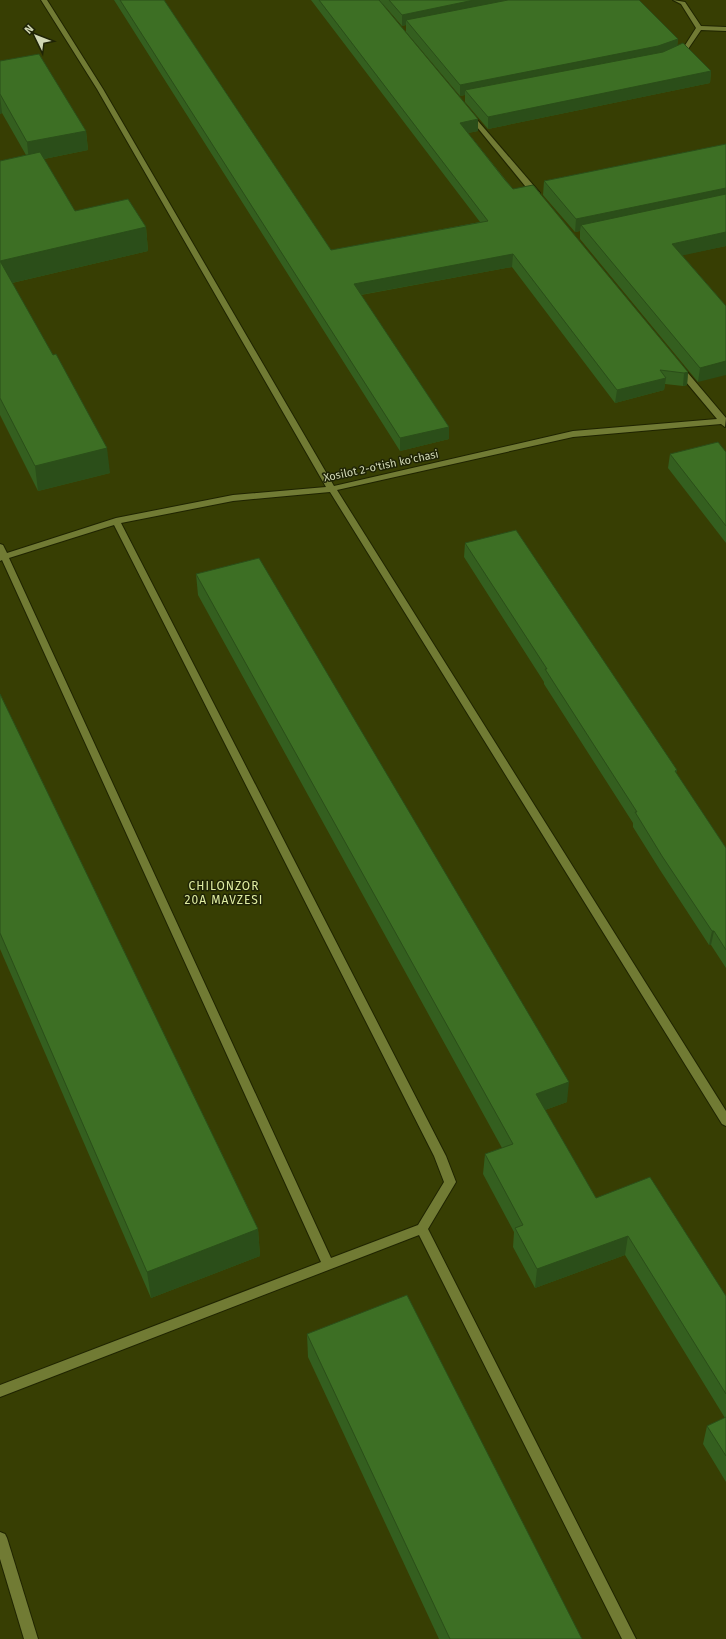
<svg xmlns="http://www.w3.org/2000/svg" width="726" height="1639" viewBox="0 0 726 1639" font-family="'Fira Sans',sans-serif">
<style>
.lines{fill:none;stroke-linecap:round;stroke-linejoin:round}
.minor-casing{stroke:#1f2400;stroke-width:2}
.minor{fill:#717b34;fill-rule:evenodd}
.wall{fill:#345f1f}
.shaded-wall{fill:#2b4e19}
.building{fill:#3d6f24;stroke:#2b4e19}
.labels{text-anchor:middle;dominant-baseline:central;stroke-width:3;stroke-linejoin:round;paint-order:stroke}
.street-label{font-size:11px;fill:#d1d8b5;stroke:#1f2406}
.neighbourhood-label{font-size:12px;letter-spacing:1px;fill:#dfeca2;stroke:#1f2406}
</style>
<rect width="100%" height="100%" fill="#373e03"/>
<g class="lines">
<g class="minor-casing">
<g id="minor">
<path d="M41,0H47L103,89L334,486L573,431L717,419L676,370V366H682L726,418L725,427L721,424L573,437L337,490L726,1111V1126L722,1124L330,492L233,501L121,523L446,1156L456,1182L428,1229L636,1639H622L419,1235L0,1397V1385L321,1262L2,560L0,561V544L3,545L7,553L116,518L233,495L326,487L97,89ZM114,525L434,1156L444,1182L418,1225L331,1258L9,558Z"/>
<polygon points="673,0 685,2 701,26 726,27 726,31 701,30 686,52 674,55 674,53 682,50 696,28 681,4"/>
<polygon points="470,113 472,114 540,193 540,197 534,197 468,116 468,114"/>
<polygon points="0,1532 5,1534 7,1538 38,1639 24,1639 0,1559"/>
</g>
</g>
<use href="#minor" class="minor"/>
</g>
<g class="wall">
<polygon points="114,0 164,0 331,250 480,222 311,0 639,0 678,39 677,46 711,71 710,83 488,129 465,102 465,95 460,96 406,32 406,25 402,26 383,4 478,131 468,133 513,189 688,372 687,385 683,386 665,384 664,390 615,403 512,267 361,295 449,427 449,439 400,451"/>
<polygon points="0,61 86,131 88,150 44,159 75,211 146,227 148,251 12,283 110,473 38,491 0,415 0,161 26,155 2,113 0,114"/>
<polygon points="726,144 726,246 682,255 726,306 698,382 580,239 580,231 575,232 543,195 544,181"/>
<polygon points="726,452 726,543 668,468 670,454"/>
<polygon points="465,543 677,770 676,773 726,848 726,968 711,945 709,945 660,870 633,827 633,823 544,684 544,682 464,557"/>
<polygon points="196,574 567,1102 545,1110 596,1198 726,1296 726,1482 703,1444 707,1426 725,1418 625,1255 535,1288 513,1247 514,1232 483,1174 485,1154 502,1148 198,595"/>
<polygon points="0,694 258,1229 260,1256 151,1298 0,949"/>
<polygon points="307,1334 582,1639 439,1639 308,1357"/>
</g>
<g class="shaded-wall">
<polygon points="474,0 530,0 406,20 406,25 402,26 402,15"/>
<polygon points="678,39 677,50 465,90 465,95 460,96 460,85"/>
<polygon points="711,71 710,83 488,129 488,117"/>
<polygon points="0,95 2,113 0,114"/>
<polygon points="478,119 478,131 459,135 460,123"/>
<polygon points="86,131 88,150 29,162 27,142"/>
<polygon points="726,188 726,201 581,225 580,231 575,232 576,219"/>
<polygon points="146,227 148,251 3,285 0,261"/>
<polygon points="726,232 726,246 671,258 672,244"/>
<polygon points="513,254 512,267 354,296 354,284"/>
<polygon points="726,361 726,375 698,382 700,368"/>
<polygon points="688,372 687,385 683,386 684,373"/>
<polygon points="666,378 664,390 615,403 617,390"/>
<polygon points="449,427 449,439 400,451 400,438"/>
<polygon points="107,448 110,473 38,491 35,466"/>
<polygon points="712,931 714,931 711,945 709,945"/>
<polygon points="569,1082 567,1102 534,1114 536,1094"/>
<polygon points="258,1229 260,1256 151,1298 147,1272"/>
<polygon points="628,1236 625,1255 535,1288 537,1269"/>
</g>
<g class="building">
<polygon points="120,0 164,0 331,250 488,221 319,0 379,0 478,119 460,123 505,180 513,189 533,185 688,372 684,373 660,370 666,378 617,390 513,254 354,284 449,427 400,438"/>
<polygon points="389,0 474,0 402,15"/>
<polygon points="508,0 639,0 678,39 658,46 460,85 406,20"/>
<polygon points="683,43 711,71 488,117 465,90 663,52"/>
<polygon points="39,54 86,131 27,142 0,94 0,61"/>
<polygon points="726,144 726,188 576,219 544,181"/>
<polygon points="40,152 75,211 128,199 146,227 0,261 0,161"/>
<polygon points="726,194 726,232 672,244 726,306 726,361 700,368 581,225"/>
<polygon points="0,261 53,355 56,354 107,448 35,466 0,398"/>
<polygon points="718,442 726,452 726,526 670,454"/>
<polygon points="516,530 677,770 675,771 726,848 726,950 714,931 712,931 662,856 635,812 637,812 545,669 547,669 465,543"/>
<polygon points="259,558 569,1082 536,1094 596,1198 650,1177 726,1296 726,1394 628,1236 537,1269 515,1228 523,1225 485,1154 513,1144 196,574"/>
<polygon points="0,694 258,1229 147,1272 0,933"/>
<polygon points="407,1295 582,1639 450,1639 307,1334"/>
<polygon points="726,1417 726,1456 707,1426"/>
</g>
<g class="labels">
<g class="street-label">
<text transform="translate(381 466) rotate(-12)">Xosilot 2-o'tish ko'chasi</text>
</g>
<g class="neighbourhood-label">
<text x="224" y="886">CHILONZOR<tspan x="224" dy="14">20A MAVZESI</tspan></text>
</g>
</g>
<g transform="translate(36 36) rotate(313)" stroke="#1f2406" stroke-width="3" paint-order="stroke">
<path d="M0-3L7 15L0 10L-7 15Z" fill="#d1d8b5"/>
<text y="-6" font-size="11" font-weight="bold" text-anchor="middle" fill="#d1d8b5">N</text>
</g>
</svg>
